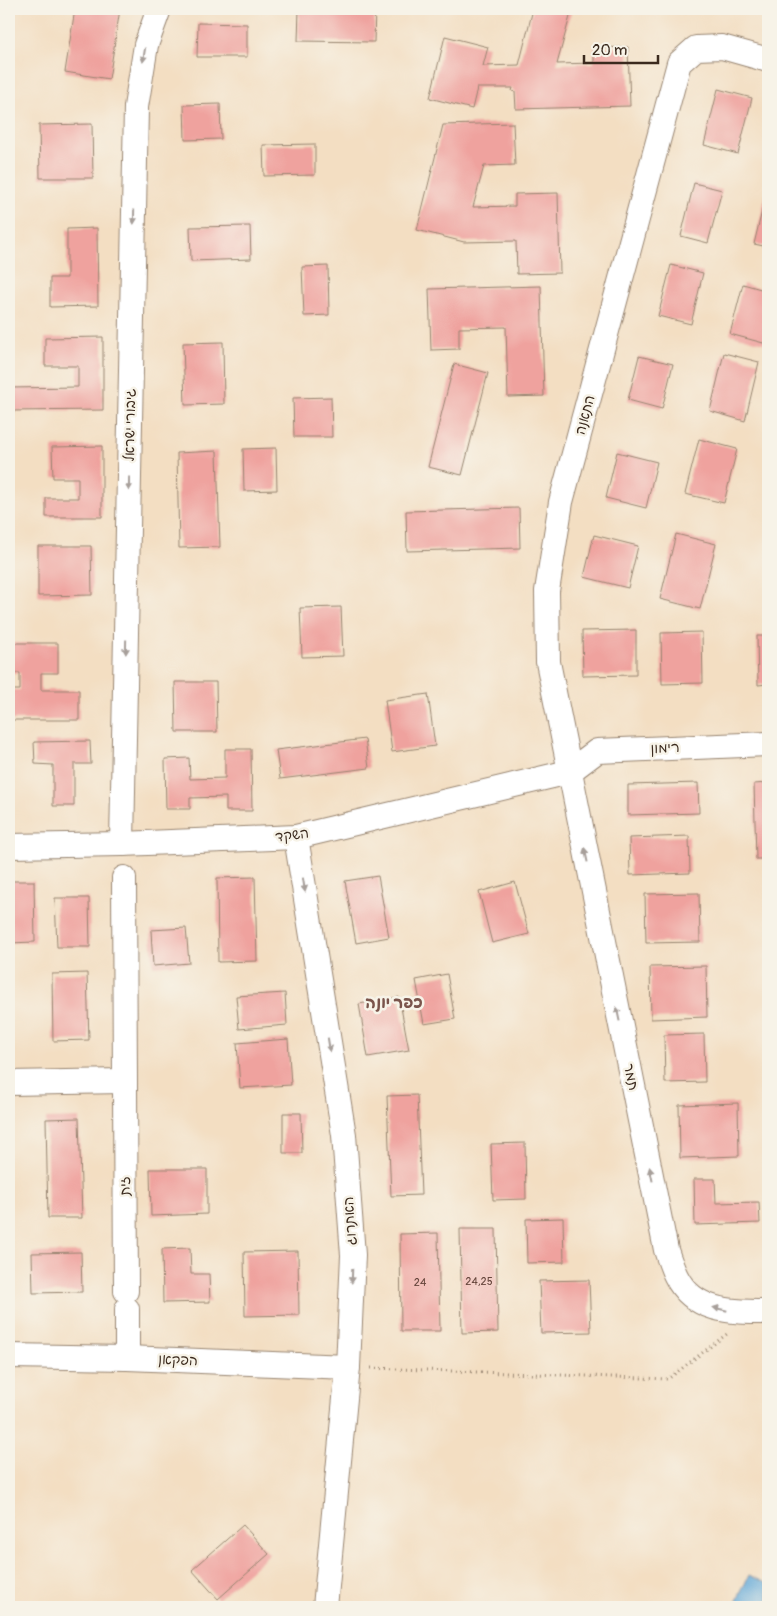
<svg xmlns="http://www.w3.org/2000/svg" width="777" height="1616" viewBox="0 0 777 1616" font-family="Pangolin,'Playpen Sans Hebrew',sans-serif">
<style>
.water{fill:#62a8d8;stroke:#4e697b}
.building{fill:#efa29e}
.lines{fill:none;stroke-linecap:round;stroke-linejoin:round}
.street-casing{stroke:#978470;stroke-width:26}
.path{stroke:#978470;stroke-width:3;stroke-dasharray:1 4;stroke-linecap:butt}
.street{stroke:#fff;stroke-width:24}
.oneway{fill:#a79f9a}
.labels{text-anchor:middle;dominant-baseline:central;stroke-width:5;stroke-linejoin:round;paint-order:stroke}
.number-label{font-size:11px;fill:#68483e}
.street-label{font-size:14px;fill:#3b2a1e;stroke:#f7f3e8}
.quarter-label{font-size:16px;font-weight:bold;fill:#7a544b;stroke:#f7f3e8}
</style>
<rect width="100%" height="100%" fill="#f7f3e8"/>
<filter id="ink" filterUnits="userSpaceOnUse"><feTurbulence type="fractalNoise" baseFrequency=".02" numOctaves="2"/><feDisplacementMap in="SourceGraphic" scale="10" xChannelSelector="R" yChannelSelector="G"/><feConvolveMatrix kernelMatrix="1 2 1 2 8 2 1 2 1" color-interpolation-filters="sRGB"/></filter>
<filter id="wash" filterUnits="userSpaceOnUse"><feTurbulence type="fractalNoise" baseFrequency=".0096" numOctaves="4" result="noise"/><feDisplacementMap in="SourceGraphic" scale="20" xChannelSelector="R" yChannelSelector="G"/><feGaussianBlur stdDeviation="1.12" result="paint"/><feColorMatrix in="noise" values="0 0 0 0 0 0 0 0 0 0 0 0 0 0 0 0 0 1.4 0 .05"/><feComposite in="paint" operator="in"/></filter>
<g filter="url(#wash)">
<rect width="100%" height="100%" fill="#f3dec2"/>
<polygon class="water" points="749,1575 768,1584 768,1607 734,1607"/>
<g id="blocks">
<g class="building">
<polygon points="75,9 120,9 109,79 65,72"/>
<polygon points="299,9 375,9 374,42 298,41"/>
<polygon points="533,9 572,9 557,64 594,63 594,48 628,47 630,106 516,109 515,92 512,91 513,88 477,88 472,109 430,98 445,36 488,47 483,66 519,65"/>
<polygon points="198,23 247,24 247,57 197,57"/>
<polygon points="718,89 752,98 738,154 704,145"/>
<polygon points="220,104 221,139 185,140 184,105"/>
<polygon points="513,123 515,165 484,166 473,207 515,206 515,194 558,193 560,273 517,274 516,241 464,242 417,230 443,125"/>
<polygon points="92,124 93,178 40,178 39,125"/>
<polygon points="315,144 315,175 264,176 263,145"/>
<polygon points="694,183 722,190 708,243 681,236"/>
<polygon points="766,194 768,195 768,247 754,244"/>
<polygon points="250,226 251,259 191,261 190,227"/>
<polygon points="97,228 98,306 50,307 50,278 67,278 67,229"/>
<polygon points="671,265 703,273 691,324 658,316"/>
<polygon points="328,266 329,315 304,316 302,267"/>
<polygon points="743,284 768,291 767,344 730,334"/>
<polygon points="541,286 544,396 508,397 506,327 459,328 459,349 431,350 429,289"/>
<polygon points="103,337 103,410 9,411 9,388 78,387 78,366 45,366 45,338"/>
<polygon points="223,342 224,404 185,405 183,343"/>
<polygon points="724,353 759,362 745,421 710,411"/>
<polygon points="639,356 673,364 662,409 628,400"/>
<polygon points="454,364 488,373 462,475 428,467"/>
<polygon points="331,397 332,437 294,437 293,398"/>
<polygon points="699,439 737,449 724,503 685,494"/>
<polygon points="102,446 102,517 46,517 46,498 78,498 78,478 53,478 52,447"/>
<polygon points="276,448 277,490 244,491 243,449"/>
<polygon points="217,451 220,547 179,548 177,453"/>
<polygon points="617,452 657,462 646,508 606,498"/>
<polygon points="519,508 520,548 407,551 406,511"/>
<polygon points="676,534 716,544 700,609 660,599"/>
<polygon points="594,535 638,546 628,588 584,577"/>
<polygon points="38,546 91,546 92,595 38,596"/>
<polygon points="341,607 343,656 302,657 300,608"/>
<polygon points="636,630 636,675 583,676 582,631"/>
<polygon points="702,632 703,683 662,684 661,633"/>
<polygon points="757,636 768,636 768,684 758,685"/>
<polygon points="9,643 58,643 58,673 41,673 41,690 79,690 79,720 9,720 9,690 20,690 20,673 9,673"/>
<polygon points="175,682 216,682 217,732 176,732"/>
<polygon points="428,694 435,746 392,752 385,700"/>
<polygon points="365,739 369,768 280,779 276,750"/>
<polygon points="90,741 91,764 74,764 74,806 53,806 53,765 35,764 34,742"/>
<polygon points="225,749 251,749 252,811 226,811 226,797 190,798 190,809 166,809 165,759 189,758 190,779 225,778"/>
<polygon points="698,783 699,813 628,815 628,785"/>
<polygon points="768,783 768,859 756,859 754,784"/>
<polygon points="689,836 690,873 630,875 629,838"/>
<polygon points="378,876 389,937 356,943 345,881"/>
<polygon points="255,877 257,961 218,962 217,878"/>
<polygon points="9,881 34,881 35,942 9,943"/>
<polygon points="515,882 529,934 492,943 479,892"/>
<polygon points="699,893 700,942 646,943 645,894"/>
<polygon points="55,898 89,898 90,947 57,947"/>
<polygon points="186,928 189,963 153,966 151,930"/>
<polygon points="706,966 707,1017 651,1019 650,967"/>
<polygon points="87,973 89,1040 53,1041 52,974"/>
<polygon points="447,974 455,1019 424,1024 416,980"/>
<polygon points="285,993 287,1025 239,1029 236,996"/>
<polygon points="399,997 409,1050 368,1057 359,1004"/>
<polygon points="704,1034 705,1082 665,1083 664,1035"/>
<polygon points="288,1039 291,1085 240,1088 237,1043"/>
<polygon points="417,1095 421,1195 391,1196 387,1096"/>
<polygon points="738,1103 739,1156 680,1158 679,1105"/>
<polygon points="283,1113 301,1113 302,1153 283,1153"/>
<polygon points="79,1118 82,1218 48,1218 46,1119"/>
<polygon points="525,1143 526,1199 493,1200 491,1144"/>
<polygon points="150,1169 207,1169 207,1214 151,1216"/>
<polygon points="694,1179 715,1179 716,1203 759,1202 760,1223 695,1225"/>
<polygon points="563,1218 564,1262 527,1263 526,1219"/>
<polygon points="460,1229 496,1229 498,1332 462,1333"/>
<polygon points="438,1233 440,1331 401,1331 400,1234"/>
<polygon points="190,1248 191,1274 209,1274 210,1302 163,1303 162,1249"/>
<polygon points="298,1251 299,1315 245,1316 244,1252"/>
<polygon points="81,1252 82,1292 33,1293 32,1253"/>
<polygon points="589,1280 591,1332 541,1333 539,1281"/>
<polygon points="243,1525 269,1554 218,1599 192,1570"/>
</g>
</g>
</g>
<g filter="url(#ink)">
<use href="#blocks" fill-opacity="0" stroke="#978470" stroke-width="1"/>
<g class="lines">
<g class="street-casing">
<g id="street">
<path d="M768,60L722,47L696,48L679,63L561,502L547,591L548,662L666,1250C669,1259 672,1268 676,1276C694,1313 733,1312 768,1312"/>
<polyline points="296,837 344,1135 353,1255 348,1367 325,1607"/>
<polyline points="122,844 136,107 146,45 159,9"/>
<polyline points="9,846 122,844 296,837 569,772 597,751 768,744"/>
<polyline points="124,878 126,1291"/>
<polyline points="9,1083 124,1081"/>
<polyline points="127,1309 127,1358"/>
<polyline points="9,1356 127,1358 348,1367"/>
</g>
</g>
<polyline class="path" points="371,1368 668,1379 727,1334"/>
<use href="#street" class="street"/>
</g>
<defs><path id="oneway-solid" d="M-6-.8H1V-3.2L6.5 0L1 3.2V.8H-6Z" transform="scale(1.25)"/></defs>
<g class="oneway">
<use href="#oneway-solid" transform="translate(144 55) rotate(99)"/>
<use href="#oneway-solid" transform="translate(134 217) rotate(91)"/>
<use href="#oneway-solid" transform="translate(129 484) rotate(91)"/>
<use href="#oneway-solid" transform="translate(126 647) rotate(91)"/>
<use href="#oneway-solid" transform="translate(586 855) rotate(-102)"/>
<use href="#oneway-solid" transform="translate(304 885) rotate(81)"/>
<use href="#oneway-solid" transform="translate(618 1014) rotate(-102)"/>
<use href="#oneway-solid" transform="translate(329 1045) rotate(81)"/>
<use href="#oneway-solid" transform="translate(651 1174) rotate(-102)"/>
<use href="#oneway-solid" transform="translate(352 1276) rotate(92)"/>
<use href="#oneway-solid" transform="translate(720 1309) rotate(-167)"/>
</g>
</g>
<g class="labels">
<g class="number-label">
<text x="479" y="1281">24,25</text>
<text x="420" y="1282">24</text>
</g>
<g class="street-label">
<text transform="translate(585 415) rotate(-75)">התאנה</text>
<text transform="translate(130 425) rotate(-89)">גיבורי ישראל</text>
<text transform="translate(665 748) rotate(-3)">רימון</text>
<text transform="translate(292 835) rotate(-7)">השקד</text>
<text transform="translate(631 1077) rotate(78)">תמר</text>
<text transform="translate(125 1186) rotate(-91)">זית</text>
<text transform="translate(350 1221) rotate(-94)">האתרוג</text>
<text transform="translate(178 1360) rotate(2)">הפקאן</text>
</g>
<g class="quarter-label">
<text x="394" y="1003">כפר יונה</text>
</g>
</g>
<rect width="777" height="1616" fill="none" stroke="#f7f3e8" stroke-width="30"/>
<path d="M584 55v8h74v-8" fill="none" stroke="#3b2a1e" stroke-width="2.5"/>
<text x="592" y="55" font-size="15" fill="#3b2a1e" stroke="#f7f3e8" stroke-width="4" paint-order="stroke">20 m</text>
</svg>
